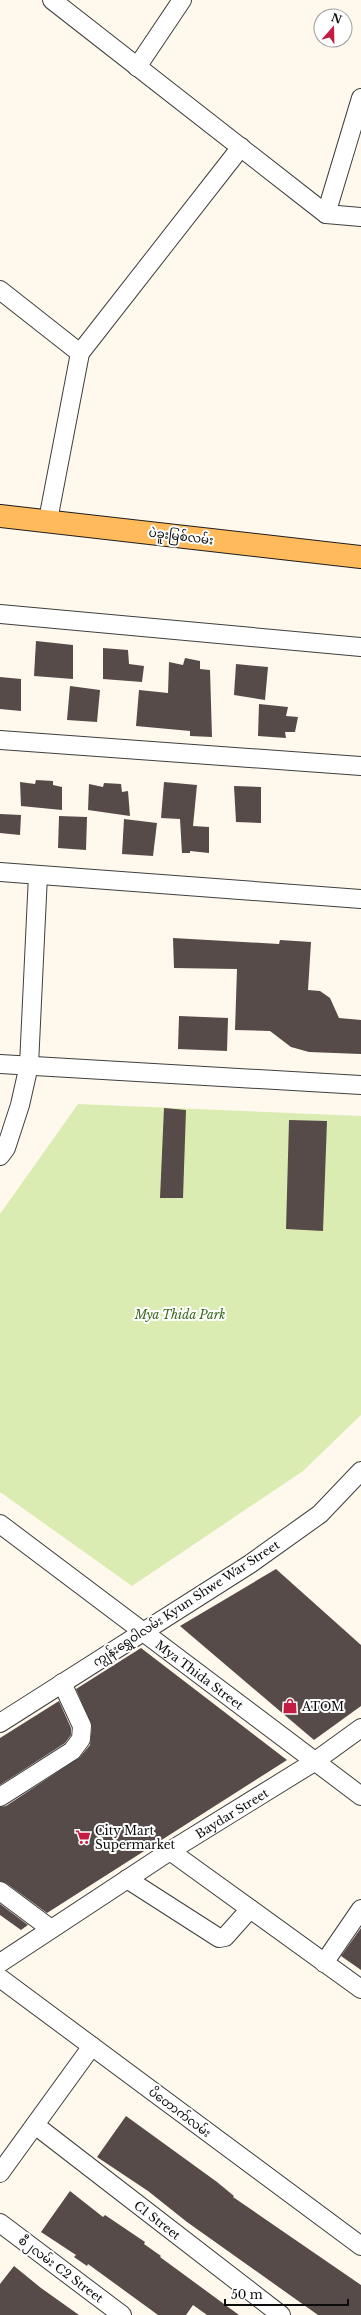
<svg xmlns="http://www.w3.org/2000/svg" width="361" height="2315" viewBox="0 0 361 2315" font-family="'Libre Baskerville','Noto Sans Myanmar',serif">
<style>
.green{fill:#dbecb3}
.building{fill:#564b48}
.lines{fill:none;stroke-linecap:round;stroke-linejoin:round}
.minor-casing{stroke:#3f3f3f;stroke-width:20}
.major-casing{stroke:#1d1d1d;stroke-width:24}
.minor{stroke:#fff;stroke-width:18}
.major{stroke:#ffba5c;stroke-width:22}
.labels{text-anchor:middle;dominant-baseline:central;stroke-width:4;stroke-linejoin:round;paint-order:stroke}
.street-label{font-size:12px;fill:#0c0c0c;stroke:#fff}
.park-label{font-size:12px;font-style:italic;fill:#386819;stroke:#fff}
.poi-label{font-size:12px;fill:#0c0c0c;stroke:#fff;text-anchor:start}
</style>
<rect width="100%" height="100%" fill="#fff8ec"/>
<polygon class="green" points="78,1104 361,1116 361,1415 303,1471 132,1586 0,1492 0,1214"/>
<g class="building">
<polygon points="36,641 73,645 73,679 34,676"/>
<polygon points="103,648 128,650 129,664 144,666 142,682 103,679"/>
<polygon points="185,658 200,661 200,669 210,670 212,737 190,736 190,731 136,726 139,690 168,693 169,662 183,665"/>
<polygon points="236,664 268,667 265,700 234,695"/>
<polygon points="0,677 21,679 21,711 0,709"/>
<polygon points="70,686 100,690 97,722 67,720"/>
<polygon points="259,704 288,707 286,716 298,717 295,732 285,732 286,738 258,736"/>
<polygon points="36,780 53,781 53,785 62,787 62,810 21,806 20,782 35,784"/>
<polygon points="164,782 197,785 193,826 209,827 209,853 190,851 190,853 182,853 180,819 161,818"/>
<polygon points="104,783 121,784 122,792 128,791 130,816 88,810 89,784 103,787"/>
<polygon points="234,786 261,787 261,823 236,822"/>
<polygon points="0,814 21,815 20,835 0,833"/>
<polygon points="59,816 87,817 86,850 58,848"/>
<polygon points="124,819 157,823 153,856 122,854"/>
<polygon points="173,938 279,944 280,940 311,942 308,990 320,991 330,998 339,1018 361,1020 361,1054 309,1052 291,1047 270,1031 235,1030 237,969 174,968"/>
<polygon points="179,1016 228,1018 227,1051 178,1049"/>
<polygon points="164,1108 186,1110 183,1198 160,1198"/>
<polygon points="289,1120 327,1121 323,1231 286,1229"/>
<polygon points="276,1569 361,1645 361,1706 314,1740 180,1626"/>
<polygon points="141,1648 287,1760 47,1913 6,1883 0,1881 0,1807 6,1806 80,1757 90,1745 92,1726 76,1689"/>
<polygon points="59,1701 71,1728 71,1735 65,1743 0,1785 0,1738"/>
<polygon points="0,1904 28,1925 21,1930 0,1915"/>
<polygon points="361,1928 361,1970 341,1956"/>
<polygon points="126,2116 217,2182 234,2196 233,2197 361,2285 361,2315 318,2315 187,2222 148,2191 97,2157"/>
<polygon points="70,2191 103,2217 105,2215 145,2242 144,2244 161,2256 160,2257 239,2315 207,2315 193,2305 186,2315 158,2315 88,2264 87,2266 74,2257 76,2255 41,2232"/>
<polygon points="14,2266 41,2288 79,2315 0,2315 0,2284"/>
</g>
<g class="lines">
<g class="minor-casing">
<g id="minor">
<polyline points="52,0 326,214 361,217"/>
<polyline points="137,67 182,0"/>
<polyline points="326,214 361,98"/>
<polyline points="0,290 80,353 48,520"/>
<polyline points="80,353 241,147"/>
<polyline points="0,614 361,647"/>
<polyline points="0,740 361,766"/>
<polyline points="0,872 361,899"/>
<polyline points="0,1064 361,1085"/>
<polyline points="0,1156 6,1148 20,1105 29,1065 38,875"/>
<path id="s1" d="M0,1524L361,1796"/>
<polyline points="0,1723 250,1564 320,1514 361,1471"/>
<polyline points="0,1797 72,1751 81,1739 82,1726 62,1683"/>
<polyline points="170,1851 361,1989"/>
<polyline points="127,1879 219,1938 225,1937 250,1909"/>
<polyline points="0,1891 51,1929"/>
<path id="s2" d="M0,1963L170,1851L314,1762L361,1728"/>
<polyline points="324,1963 361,1909"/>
<polyline points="0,1978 361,2246"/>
<path id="s3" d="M35,2125L281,2315"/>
<polyline points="0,2173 92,2046"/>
<polyline points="0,2223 122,2315"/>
</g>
</g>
<g class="major-casing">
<polyline id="major" points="0,516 361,557"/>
</g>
<use href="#minor" class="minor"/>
<use href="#major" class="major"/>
</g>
<defs>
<g id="shop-bare" transform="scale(1.2)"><path d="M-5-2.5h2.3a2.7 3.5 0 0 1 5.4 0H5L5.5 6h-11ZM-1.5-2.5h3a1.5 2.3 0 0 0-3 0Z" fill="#c51c43" stroke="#fff" stroke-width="2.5" paint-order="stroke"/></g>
<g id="supermarket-bare" transform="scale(1.2)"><path d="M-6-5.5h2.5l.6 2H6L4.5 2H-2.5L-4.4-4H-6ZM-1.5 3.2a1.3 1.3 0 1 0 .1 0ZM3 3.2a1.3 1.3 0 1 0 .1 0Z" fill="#c51c43" stroke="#fff" stroke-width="2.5" paint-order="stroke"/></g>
</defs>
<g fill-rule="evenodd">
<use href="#shop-bare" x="290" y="1706"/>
<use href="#supermarket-bare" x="83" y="1837"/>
</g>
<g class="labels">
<g class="street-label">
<text transform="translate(181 536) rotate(7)">ပဲခူးမြစ်လမ်း</text>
<text transform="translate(186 1603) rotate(-33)">ကျွန်းရွှေဝါလမ်း Kyun Shwe War Street</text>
<text stroke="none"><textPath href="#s1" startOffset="250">Mya Thida Street</textPath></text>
<text stroke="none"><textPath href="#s2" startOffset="276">Baydar Street</textPath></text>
<text transform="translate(180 2112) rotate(37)">ပိတောက်လမ်း</text>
<text stroke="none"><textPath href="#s3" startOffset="155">C1 Street</textPath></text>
<text transform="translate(61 2269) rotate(37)">စီ၂လမ်း C2 Street</text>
</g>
<g class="park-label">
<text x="180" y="1314">Mya Thida Park</text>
</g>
<g class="poi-label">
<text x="302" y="1706">ATOM</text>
<text x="95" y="1830">City Mart<tspan x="95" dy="14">Supermarket</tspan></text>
</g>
</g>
<g transform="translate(333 28) rotate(20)"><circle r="19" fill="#ffffff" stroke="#9e9e9e"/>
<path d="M0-3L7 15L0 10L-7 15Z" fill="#c51c43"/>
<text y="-6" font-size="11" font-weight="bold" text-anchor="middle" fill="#0c0c0c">N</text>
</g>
<path d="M225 2299v6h123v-6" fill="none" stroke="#0c0c0c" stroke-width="2"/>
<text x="231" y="2299" font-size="12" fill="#0c0c0c" stroke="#ffffff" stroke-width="3" paint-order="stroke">50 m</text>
</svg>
